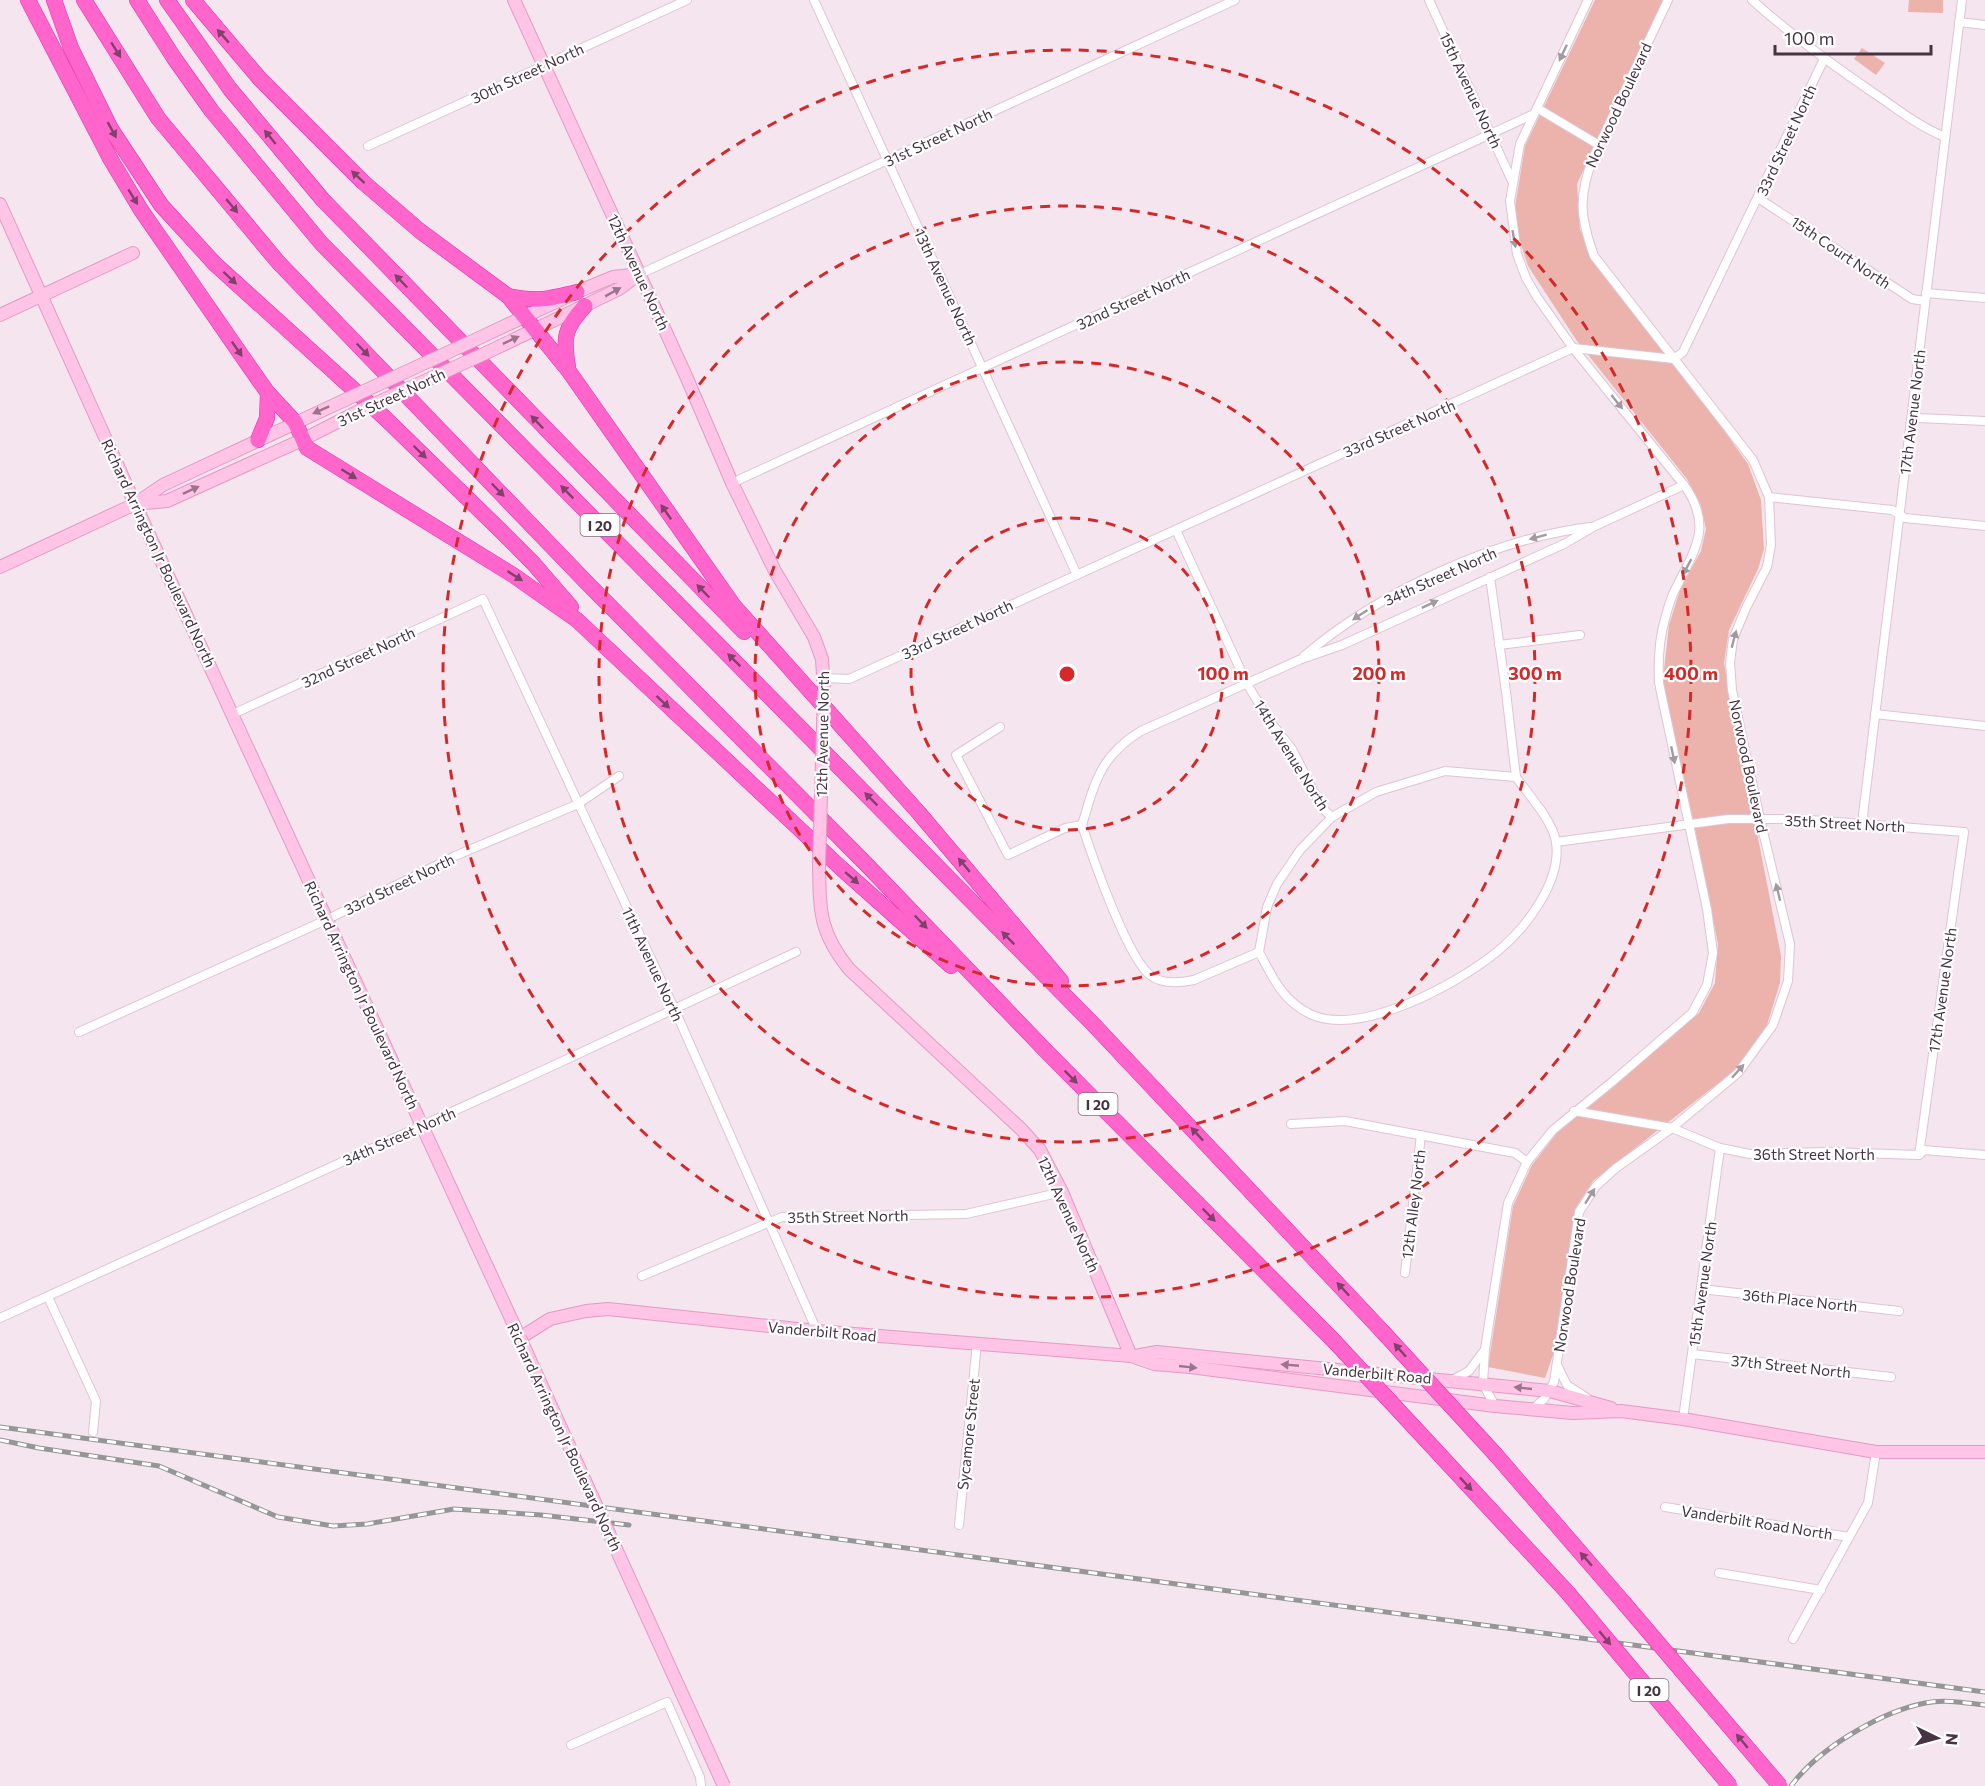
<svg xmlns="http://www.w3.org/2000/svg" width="1985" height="1786" viewBox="0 0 1985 1786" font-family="Commissioner,sans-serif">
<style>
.green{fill:#ebb3ac}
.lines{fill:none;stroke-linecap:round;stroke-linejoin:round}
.street-casing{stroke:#dec4d5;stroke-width:10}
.secondary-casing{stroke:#e39ac5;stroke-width:14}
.highway-casing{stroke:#e62dae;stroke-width:16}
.street{stroke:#fff;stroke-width:8}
.secondary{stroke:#ffc4e6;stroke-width:12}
.highway{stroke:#ff65cb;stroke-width:15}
.rail-casing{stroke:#969696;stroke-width:5}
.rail{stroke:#fff;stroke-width:3;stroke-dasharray:9;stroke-linecap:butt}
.secondary-bridge-casing{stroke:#e39ac5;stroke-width:14;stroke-linecap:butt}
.highway-bridge-casing{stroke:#e62dae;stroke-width:16;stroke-linecap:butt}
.secondary-bridge{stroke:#ffc4e6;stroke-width:12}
.highway-bridge{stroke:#ff65cb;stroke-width:15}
.oneway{fill:#7e436b}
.oneway2{fill:#a39aa0}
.oneway3{fill:#9a758c}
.ring{fill:none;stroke:#d62828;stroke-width:3;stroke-dasharray:10 8}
.labels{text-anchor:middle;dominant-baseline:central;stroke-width:4.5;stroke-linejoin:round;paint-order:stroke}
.shield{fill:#fff;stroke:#7e717b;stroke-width:1.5}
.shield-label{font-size:14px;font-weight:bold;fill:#473442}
.street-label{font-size:15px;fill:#473442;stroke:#fff}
.centre{fill:#d62828;stroke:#fff;stroke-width:3}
.ring-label{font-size:18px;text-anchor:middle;font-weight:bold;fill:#d62828;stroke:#fff;stroke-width:4.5;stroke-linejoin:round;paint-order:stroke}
</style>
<rect width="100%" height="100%" fill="#f4e5ee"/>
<g class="green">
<polygon points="1595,0 1663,0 1577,184 1580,230 1748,464 1761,500 1764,549 1758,569 1729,630 1724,663 1781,956 1780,983 1767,1025 1735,1070 1593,1181 1575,1209 1554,1352 1545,1378 1488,1367 1513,1206 1532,1165 1557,1133 1699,1013 1715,983 1718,944 1693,819 1669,713 1663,679 1669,625 1681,587 1701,551 1706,529 1701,506 1687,479 1577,341 1528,266 1519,238 1515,207 1525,146"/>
<polygon points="1909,0 1943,0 1943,13 1908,12"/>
<polygon points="1862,48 1885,63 1876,75 1854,59"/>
</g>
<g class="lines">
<g class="street-casing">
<g id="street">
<polyline points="814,0 1077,575"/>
<polyline points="1429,0 1512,181"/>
<path d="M1752,0C1792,36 1834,66 1878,96C1900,111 1920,127 1945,137"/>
<polyline points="1959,22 1985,25"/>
<polyline points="1537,108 1599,145"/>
<polyline points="368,146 687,0"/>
<polyline points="1758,198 1912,299 1925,301"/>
<polyline points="640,274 1235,0"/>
<polyline points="1926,293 1985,298"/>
<polyline points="1913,409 1918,418 1985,421"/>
<polyline points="732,483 1534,114"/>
<polyline points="1769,497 1892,510 1905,518 1985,526"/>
<polyline points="1176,530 1247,684 1269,720 1292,749 1322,808 1332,817"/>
<polyline points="1490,577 1506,692 1516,777"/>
<polyline points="1499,645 1580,635"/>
<path d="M1304,656C1378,593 1493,539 1590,527"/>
<polyline points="824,678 849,679 858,675 1573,348 1674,359 1683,352 1824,59"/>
<polyline points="233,714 483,599 674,1008 817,1331"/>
<polyline points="1875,714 1985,726"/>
<polyline points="1000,727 956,755 1008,855 1065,828 1082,825"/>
<path d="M1445,771L1516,777C1528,794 1553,821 1556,842C1562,881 1526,928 1498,951C1459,983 1360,1038 1310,1014C1282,1000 1273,978 1259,952L1267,907L1277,884L1300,850L1332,817L1376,792Z"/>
<polyline points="1865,824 1863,815 1962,0"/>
<path d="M1082,825C1095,782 1100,756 1141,731L1299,660L1342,645L1564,544L1595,526L1684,485"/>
<path d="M1082,825C1092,856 1127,957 1150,975C1162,985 1180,983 1194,980L1259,952"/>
<polyline points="1556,842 1728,819 1799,819 1964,832 1919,1155"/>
<polyline points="79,1032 326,920 455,856 578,804 619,776"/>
<polyline points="1574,1111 1672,1128 1720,1148 1750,1154 1827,1152 1919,1155 1924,1150 1985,1155"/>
<polyline points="1291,1124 1345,1121 1515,1153 1527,1162"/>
<polyline points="1405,1273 1421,1135"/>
<polyline points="642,1276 782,1217 966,1214 1062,1192"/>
<polyline points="1701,1289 1899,1311"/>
<polyline points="48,1297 96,1401 93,1432"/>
<polyline points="0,1318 548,1068 796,952"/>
<polyline points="1692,1354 1891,1377"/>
<polyline points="1557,1365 1567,1385 1587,1398"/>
<polyline points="1452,1380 1469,1371 1483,1352"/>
<path d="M1495,1406L1483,1384L1485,1349L1508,1203L1527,1162L1553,1130L1612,1082L1692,1013L1707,985L1713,953L1707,909L1659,683C1658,662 1659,639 1665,619C1668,607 1672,594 1678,584C1697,546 1712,524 1684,485L1573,348L1537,297L1526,278L1517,254L1510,201L1520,144L1588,0"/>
<path d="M1533,1409L1544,1399L1554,1382L1579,1212L1596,1186L1616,1168L1672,1128L1738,1073L1773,1025L1788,981L1790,944L1760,819L1732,690L1730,663L1733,639L1746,608L1767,567L1771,545L1769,497L1753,460L1594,256C1580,217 1578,197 1593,158L1668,0"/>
<polyline points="1683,1419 1720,1148"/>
<polyline points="1665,1507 1849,1537"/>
<polyline points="959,1525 977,1343"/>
<polyline points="1719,1573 1821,1590"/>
<polyline points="1793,1639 1868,1503 1876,1452"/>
<polyline points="571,1745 667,1702 700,1777 701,1786"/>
</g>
</g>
<g class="secondary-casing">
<g id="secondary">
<polyline points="514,0 686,376 732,483 775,571 814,637 822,659 824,691"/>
<polyline points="0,204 135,504 520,1338 550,1319 586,1311 608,1309 817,1331 1131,1356 1154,1364 1190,1367 1495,1406 1573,1413 1621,1411 1683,1419 1876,1452 1985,1452"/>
<polyline points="0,315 133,253"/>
<polyline points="477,339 577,292 613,277 640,274"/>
<polyline points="488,352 619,289 639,274"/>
<polyline points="136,504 167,501 302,440 359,411"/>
<polyline points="0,567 135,504 163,485 347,399"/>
<path d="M819,865C820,912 819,932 849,969L1021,1129L1040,1150L1062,1192L1131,1356"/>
<polyline points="1135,1356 1157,1352 1550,1391 1611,1408"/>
</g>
</g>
<g class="highway-casing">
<g id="highway">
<polyline points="28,0 111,160 141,210 251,369 268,393 295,422 307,448 513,575 577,620 842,869 951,966"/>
<polyline points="54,0 71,48 111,129 161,205 215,264 385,418 500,530 533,563 571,607"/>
<polyline points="84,0 158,118 278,262 589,585 866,864 1047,1052 1334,1341"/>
<polyline points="137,0 174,58 211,110 321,243 1093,1024 1383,1332"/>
<polyline points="167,0 230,89 323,200 744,632"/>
<polyline points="193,0 260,79 363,182 420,231 508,296 568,370 734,606 919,813 1061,981"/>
<path d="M508,296C537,302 549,299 577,292"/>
<path d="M568,367C563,338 564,328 585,306"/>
<polyline points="258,440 267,418 268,393"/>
<polyline points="1427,1441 1568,1593"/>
<polyline points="1496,1455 1624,1603"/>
</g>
</g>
<use href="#street" class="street"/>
<use href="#secondary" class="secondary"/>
<use href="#highway" class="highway"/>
<g class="rail-casing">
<g id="rail">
<polyline points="0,1427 1985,1692"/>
<polyline points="0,1440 39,1448 159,1466 278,1517 333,1526 367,1524 454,1509 541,1515 629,1525"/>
<path d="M1791,1786C1818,1749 1880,1712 1925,1703C1945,1699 1966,1703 1985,1705"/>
</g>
</g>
<use href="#rail" class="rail"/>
<g class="secondary-bridge-casing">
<g id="secondary-bridge">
<polyline points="347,399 477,339"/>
<polyline points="359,411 488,352"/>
<polyline points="819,865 824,691"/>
<polyline points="520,1338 724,1786"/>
</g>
</g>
<g class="highway-bridge-casing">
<g id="highway-bridge">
<polyline points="1383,1332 1496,1455"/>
<polyline points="1334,1341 1427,1441"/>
<polyline points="1568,1593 1730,1786"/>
<polyline points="1624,1603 1780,1786"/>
</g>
</g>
<use href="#secondary-bridge" class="secondary-bridge"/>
<use href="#highway-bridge" class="highway-bridge"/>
</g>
<defs><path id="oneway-solid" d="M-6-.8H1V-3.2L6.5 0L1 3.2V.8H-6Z" transform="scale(1.5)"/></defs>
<g class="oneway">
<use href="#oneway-solid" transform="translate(223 36) rotate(-131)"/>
<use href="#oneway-solid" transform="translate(116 50) rotate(58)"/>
<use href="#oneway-solid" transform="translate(112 130) rotate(61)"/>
<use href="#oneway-solid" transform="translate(270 137) rotate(-129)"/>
<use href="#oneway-solid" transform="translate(358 177) rotate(-137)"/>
<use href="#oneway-solid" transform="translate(133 197) rotate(59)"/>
<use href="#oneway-solid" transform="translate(232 206) rotate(50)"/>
<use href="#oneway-solid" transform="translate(230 278) rotate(43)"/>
<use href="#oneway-solid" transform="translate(401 281) rotate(-134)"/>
<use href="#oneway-solid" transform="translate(237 349) rotate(55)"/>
<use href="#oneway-solid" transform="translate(363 350) rotate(46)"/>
<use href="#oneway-solid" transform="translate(537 422) rotate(-134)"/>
<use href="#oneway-solid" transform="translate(420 452) rotate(44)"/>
<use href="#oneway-solid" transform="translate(349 474) rotate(32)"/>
<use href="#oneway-solid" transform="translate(498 490) rotate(46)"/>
<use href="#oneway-solid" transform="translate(567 492) rotate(-135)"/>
<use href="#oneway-solid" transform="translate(666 512) rotate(-125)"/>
<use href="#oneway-solid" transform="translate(515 576) rotate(33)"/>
<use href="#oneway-solid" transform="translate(703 591) rotate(-134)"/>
<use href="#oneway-solid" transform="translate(734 660) rotate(-135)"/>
<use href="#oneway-solid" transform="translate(663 702) rotate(43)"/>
<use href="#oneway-solid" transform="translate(871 799) rotate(-135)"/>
<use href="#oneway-solid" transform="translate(964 865) rotate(-130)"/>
<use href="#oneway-solid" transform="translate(852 878) rotate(41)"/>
<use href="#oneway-solid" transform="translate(921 922) rotate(46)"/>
<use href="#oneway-solid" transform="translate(1008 938) rotate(-135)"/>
<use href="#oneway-solid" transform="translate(1071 1077) rotate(45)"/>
<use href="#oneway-solid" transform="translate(1197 1134) rotate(-133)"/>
<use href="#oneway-solid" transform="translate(1209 1215) rotate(45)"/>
<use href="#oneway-solid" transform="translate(1343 1289) rotate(-133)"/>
<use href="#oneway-solid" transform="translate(1400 1350) rotate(-132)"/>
<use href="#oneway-solid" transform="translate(1466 1484) rotate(47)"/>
<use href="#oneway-solid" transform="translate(1586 1559) rotate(-131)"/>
<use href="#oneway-solid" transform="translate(1605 1638) rotate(50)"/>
<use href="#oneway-solid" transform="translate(1742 1741) rotate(-130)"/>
</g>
<g class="oneway2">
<use href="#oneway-solid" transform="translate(1563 53) rotate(115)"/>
<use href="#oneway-solid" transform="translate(1514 239) rotate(80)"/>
<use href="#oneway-solid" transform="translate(1617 402) rotate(51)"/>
<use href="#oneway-solid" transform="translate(1538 537) rotate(165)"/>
<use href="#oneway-solid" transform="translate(1687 567) rotate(119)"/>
<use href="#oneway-solid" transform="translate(1430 604) rotate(-25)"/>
<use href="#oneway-solid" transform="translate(1360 615) rotate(146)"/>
<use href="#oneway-solid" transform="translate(1734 639) rotate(-75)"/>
<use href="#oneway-solid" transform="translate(1673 755) rotate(78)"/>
<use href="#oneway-solid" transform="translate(1778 892) rotate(-104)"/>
<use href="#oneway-solid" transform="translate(1738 1071) rotate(-48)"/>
<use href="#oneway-solid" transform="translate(1590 1196) rotate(-57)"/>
</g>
<g class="oneway3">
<use href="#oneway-solid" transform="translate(613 292) rotate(-29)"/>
<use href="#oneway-solid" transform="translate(511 340) rotate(-25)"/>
<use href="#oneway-solid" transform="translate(321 410) rotate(156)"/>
<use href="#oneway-solid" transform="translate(191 490) rotate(-25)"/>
<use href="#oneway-solid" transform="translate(1290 1365) rotate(-175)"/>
<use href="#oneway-solid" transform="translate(1188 1367) rotate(6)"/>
<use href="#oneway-solid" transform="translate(1523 1388) rotate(-174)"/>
</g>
<g class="ring">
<circle cx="1067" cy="674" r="156"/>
<circle cx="1067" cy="674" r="312"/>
<circle cx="1067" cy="674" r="468"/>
<circle cx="1067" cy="674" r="624"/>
</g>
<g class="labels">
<g class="shield">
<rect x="580.5" y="514" width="39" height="22" rx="4.5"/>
<rect x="1078.5" y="1093" width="39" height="22" rx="4.5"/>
<rect x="1629.5" y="1679" width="39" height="22" rx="4.5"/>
</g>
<g class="shield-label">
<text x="600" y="525">I 20</text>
<text x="1098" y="1104">I 20</text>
<text x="1649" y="1690">I 20</text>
</g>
<g class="street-label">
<text transform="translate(527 73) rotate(-25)">30th Street North</text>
<text transform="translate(1471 90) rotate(65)">15th Avenue North</text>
<text transform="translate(1618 105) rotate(-65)">Norwood Boulevard</text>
<text transform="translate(938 137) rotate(-25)">31st Street North</text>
<text transform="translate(1786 140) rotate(-65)">33rd Street North</text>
<text transform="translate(1841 252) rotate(34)">15th Court North</text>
<text transform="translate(639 272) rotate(65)">12th Avenue North</text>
<text transform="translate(946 287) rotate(65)">13th Avenue North</text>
<text transform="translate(1133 299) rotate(-25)">32nd Street North</text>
<text transform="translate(391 397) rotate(-25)">31st Street North</text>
<text transform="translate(1912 412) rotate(-83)">17th Avenue North</text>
<text transform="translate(1399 428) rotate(-24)">33rd Street North</text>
<text transform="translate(159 553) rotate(65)">Richard Arrington Jr Boulevard North</text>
<text transform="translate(1440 576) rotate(-24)">34th Street North</text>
<text transform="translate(957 629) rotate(-25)">33rd Street North</text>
<text transform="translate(358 657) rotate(-25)">32nd Street North</text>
<text transform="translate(822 734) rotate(-89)">12th Avenue North</text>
<text transform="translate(1292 755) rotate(58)">14th Avenue North</text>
<text transform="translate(1749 766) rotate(78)">Norwood Boulevard</text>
<text transform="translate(1845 823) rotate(3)">35th Street North</text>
<text transform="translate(399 884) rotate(-26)">33rd Street North</text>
<text transform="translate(653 964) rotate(65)">11th Avenue North</text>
<text transform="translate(1942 990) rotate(-82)">17th Avenue North</text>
<text transform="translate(362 995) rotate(65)">Richard Arrington Jr Boulevard North</text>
<text transform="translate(399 1136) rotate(-24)">34th Street North</text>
<text x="1814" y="1154">36th Street North</text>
<text transform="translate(1413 1204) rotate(-83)">12th Alley North</text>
<text transform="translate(1069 1214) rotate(65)">12th Avenue North</text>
<text transform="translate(848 1216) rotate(-1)">35th Street North</text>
<text transform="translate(1702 1284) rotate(-82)">15th Avenue North</text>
<text transform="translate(1569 1285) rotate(-81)">Norwood Boulevard</text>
<text transform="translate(1800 1300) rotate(6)">36th Place North</text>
<text transform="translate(822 1331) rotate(5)">Vanderbilt Road</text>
<text transform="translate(1791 1366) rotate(6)">37th Street North</text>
<text transform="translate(1377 1373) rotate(5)">Vanderbilt Road</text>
<text transform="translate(968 1434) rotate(-84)">Sycamore Street</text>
<text transform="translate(565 1437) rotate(65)">Richard Arrington Jr Boulevard North</text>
<text transform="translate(1757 1522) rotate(9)">Vanderbilt Road North</text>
</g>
</g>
<circle cx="1067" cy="674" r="9" class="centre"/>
<g class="ring-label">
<text x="1223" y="680">100 m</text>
<text x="1379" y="680">200 m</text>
<text x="1535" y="680">300 m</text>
<text x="1691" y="680">400 m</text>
</g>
<g transform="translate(1937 1738) rotate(95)" stroke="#ffffff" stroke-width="4.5" paint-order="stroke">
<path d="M0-4.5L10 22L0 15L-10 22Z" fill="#473442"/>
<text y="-9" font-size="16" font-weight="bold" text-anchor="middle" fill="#473442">N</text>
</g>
<path d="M1775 45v9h156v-9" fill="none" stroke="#473442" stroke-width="3"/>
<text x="1784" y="45" font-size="18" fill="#473442" stroke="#ffffff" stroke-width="4.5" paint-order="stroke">100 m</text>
</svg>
